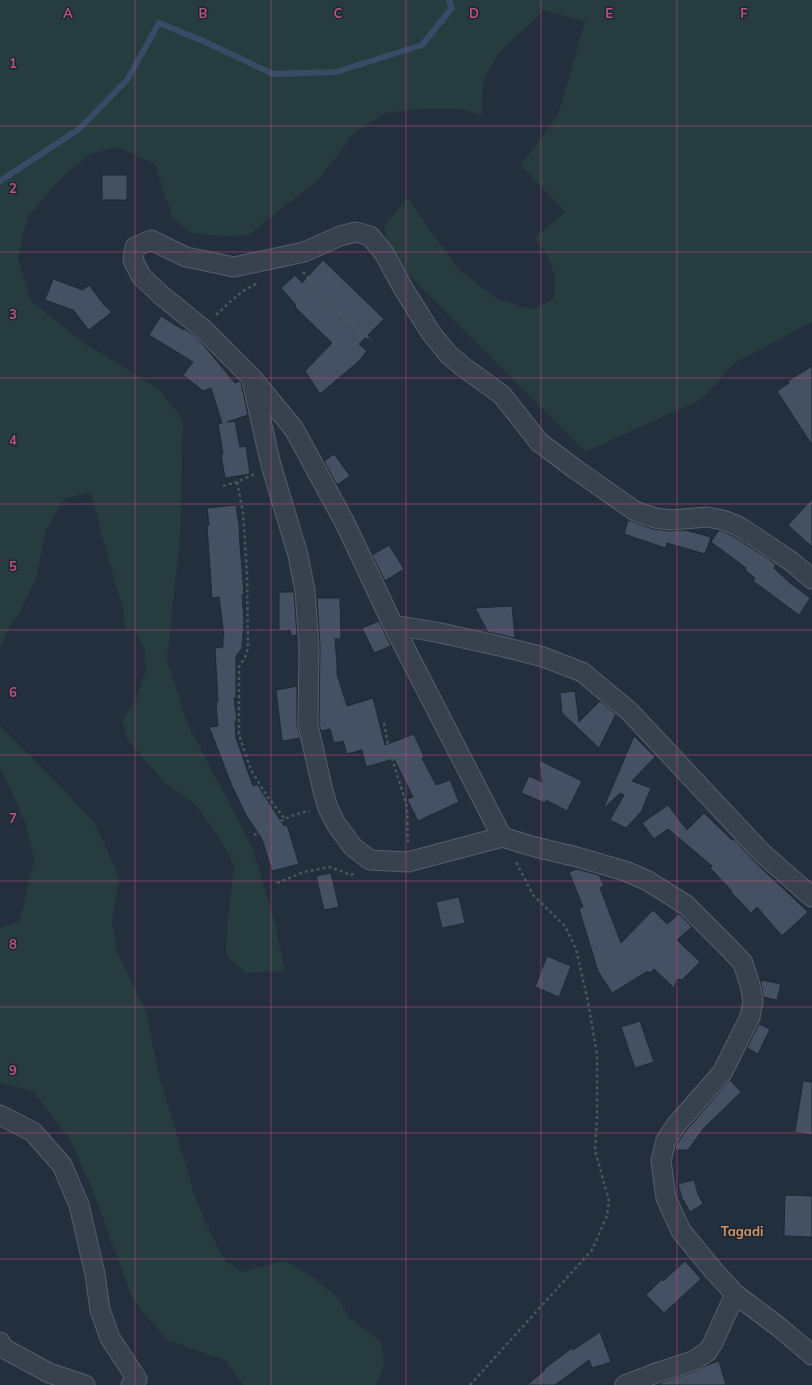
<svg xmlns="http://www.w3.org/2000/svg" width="812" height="1385" viewBox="0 0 812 1385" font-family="Mulish,sans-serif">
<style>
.green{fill:#263c3f}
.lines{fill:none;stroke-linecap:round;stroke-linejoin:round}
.stream{stroke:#394c67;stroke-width:6}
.building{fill:#455162;stroke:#1f2835}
.minor-casing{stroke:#565f6c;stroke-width:21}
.path{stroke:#44595c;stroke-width:2.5;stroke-dasharray:3 3;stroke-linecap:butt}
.minor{stroke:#38414e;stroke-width:19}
.grid{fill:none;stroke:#bd5182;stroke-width:1;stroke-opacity:0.55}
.labels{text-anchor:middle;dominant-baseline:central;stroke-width:3;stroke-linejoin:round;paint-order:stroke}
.neighbourhood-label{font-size:13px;font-weight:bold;fill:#d59563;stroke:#1d2633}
.grid-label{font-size:13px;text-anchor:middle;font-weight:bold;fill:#bd5182;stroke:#1d2633;stroke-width:3;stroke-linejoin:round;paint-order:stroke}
</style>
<rect width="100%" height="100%" fill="#242f3e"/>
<g class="green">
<polygon points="0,0 812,0 812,322 734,363 702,399 585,452 408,274 390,249 384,226 408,198 457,268 497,299 533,310 554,298 555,276 547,255 534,238 565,212 521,165 558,115 585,22 544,10 499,53 483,80 482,115 460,109 424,109 386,113 356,131 319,179 250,234 235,237 191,233 172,217 155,164 117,147 89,154 59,181 27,218 18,259 31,301 84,343 158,388 183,420 180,537 167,660 188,725 252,847 274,919 285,971 246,973 226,955 227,929 234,865 219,837 195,804 166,784 129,742 122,721 137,698 146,671 144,647 135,630 125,630 123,609 107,554 91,493 65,498 46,530 41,551 38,573 28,595 17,617 10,625 0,647"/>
<polygon points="0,726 63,789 95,824 119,877 112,921 117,952 146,1012 159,1076 194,1193 207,1226 225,1261 241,1272 285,1261 313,1277 338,1298 349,1317 382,1343 384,1365 376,1385 243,1385 227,1361 167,1340 133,1300 91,1186 70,1140 33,1091 0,1083 0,928 20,921 34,860 27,828 17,803 0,768"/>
</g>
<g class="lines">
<polyline class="stream" points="0,181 79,129 127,80 159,23 203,41 273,74 336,72 422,45 452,8 449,0"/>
</g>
<g class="building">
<rect x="102" y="175" width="25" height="25"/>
<polygon points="323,260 384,319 359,344 367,351 359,361 320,394 305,371 332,343 295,307 296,305 281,288 295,275 302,283"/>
<polygon points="53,279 83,290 89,285 104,305 112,312 89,330 73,310 45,300"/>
<polygon points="161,316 172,323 184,330 185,329 196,337 205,347 235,383 240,381 241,383 248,415 227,422 235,421 240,447 246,446 250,474 225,478 221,455 223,454 218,424 222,423 211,388 203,391 183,375 193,362 149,335"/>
<polygon points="812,366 812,445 777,391 789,383 788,381"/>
<polygon points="334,454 350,476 337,485 324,461"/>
<polygon points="812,499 812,547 788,525"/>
<polygon points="236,505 240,532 239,532 244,594 242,595 244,621 242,648 236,656 236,698 234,698 237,721 235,721 236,738 253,786 257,784 284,826 287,825 299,864 272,871 262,839 246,815 232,786 209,727 218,726 217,716 216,703 218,702 215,648 223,647 223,636 224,636 219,597 212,598 207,526 209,525 207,508"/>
<polygon points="628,520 653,529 670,531 685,530 711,537 705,554 667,543 666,548 624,534"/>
<polygon points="719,530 733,536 767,558 776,565 774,568 790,583 810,598 799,615 753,581 755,578 745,570 746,568 711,542"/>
<polygon points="389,545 404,569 385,581 372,555"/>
<polygon points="279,592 294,592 297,635 291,636 290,630 279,631"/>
<polygon points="317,598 340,598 341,639 335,639 337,664 337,674 347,706 373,698 385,745 414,734 424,757 422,758 436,785 450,780 459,802 418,821 407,799 413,797 394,759 366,767 362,750 347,754 343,741 334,743 330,729 321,731 319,724 320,646"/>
<polygon points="512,606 515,638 488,632 475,608"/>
<polygon points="379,621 391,646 374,653 362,628"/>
<polygon points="297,686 297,725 300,738 282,741 276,690"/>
<polygon points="575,691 579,722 600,701 616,714 599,748 562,713 560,693"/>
<polygon points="634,736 655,757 632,781 651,788 641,812 626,828 610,820 624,795 620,793 603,809"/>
<polygon points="539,760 582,781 567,811 546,800 545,803 521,793 529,776 542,782"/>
<polygon points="668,805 687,830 704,813 732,840 734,839 754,861 808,912 782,936 757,907 751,913 731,892 732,891 710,868 712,866 668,829 654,839 642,823"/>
<polygon points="577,869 599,875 604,886 600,888 621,943 653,910 667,924 679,914 692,927 677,940 700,962 682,980 677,979 674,988 654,969 650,973 648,971 612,993 598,971 579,909 583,907 569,872"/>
<polygon points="331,873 339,907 324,910 316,876"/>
<polygon points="459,897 465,923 442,928 436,902"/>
<polygon points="547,956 571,966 559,997 535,987"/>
<polygon points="761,980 781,984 777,1000 763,997 761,983"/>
<polygon points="640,1021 654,1062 635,1068 621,1027"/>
<polygon points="759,1024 770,1029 758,1054 747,1048"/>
<polygon points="730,1080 741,1092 704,1128 688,1150 675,1150 676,1145 686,1131"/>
<polygon points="803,1081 812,1082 812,1135 795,1132"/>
<polygon points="694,1180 698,1194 703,1204 690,1212 682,1198 678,1184"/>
<polygon points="785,1195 812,1196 812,1237 784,1236"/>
<polygon points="685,1261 701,1279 664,1313 646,1295 662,1279 663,1281"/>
<polygon points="600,1332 611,1362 592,1368 589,1360 555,1385 527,1385 545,1370 544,1369 572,1348 573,1350"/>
<polygon points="719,1361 726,1385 660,1385 660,1383 696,1371 707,1365"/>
</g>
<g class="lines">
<g class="minor-casing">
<g id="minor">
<polyline points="252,381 271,465 298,555 305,591 309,646 308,725 323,791 328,808 336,824 353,847 370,860 408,862 502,837 535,847 577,857 625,871 648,881 686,905 729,948 743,963 750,985 753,1001 750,1017 722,1073 677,1124 666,1140 661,1161 666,1198 681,1231 714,1271 735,1294 779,1327 812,1355"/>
<polyline points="393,625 436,632 504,647 543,657 582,672 629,711 762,853 812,897"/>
<polyline points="502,837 393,625 345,523 294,429 252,378 203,329 161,295 141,276 133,260 135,247 151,240 186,257 234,267 304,252 340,236 356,232 370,236 384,253 403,288 431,333 448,354 462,366 502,395 539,442 575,469 635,511 655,518 671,520 707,517 723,520 738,526 761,541 792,562 812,579"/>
<polyline points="0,1115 33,1132 62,1165 79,1205 95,1274 100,1310 110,1338 137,1379 131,1385"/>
<polyline points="0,1342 3,1348 49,1373 85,1385"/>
<polyline points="625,1385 656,1373 693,1361 707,1352 713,1343 735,1294"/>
</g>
</g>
<g class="path">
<polyline points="303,272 325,299 371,340"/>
<path d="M216,315C229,303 240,291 256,284"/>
<polyline points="237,482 243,512 247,574 248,648 245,657 239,667 239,735 251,770 267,796 285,819"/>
<polyline points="223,486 237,482 255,474"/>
<polyline points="384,723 388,745 407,807 408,842"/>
<path d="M254,835C272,826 290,814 310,811"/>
<polyline points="277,883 304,872 330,867 351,875 356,873"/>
<polyline points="470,1385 592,1250 607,1216 609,1201 595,1150 597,1117 597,1054 588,1002 576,949 565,926 533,895 516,862"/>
</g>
<use href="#minor" class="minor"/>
</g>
<path class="grid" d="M135,0V1385M271,0V1385M406,0V1385M541,0V1385M677,0V1385M0,126H812M0,252H812M0,378H812M0,504H812M0,630H812M0,755H812M0,881H812M0,1007H812M0,1133H812M0,1259H812"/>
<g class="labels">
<g class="neighbourhood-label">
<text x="742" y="1231">Tagadi</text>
</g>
</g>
<g class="grid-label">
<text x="68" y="18">A</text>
<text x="203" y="18">B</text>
<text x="338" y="18">C</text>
<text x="474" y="18">D</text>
<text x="609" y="18">E</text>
<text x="744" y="18">F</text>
<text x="13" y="68">1</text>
<text x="13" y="193">2</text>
<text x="13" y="319">3</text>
<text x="13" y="445">4</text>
<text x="13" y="571">5</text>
<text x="13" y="697">6</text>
<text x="13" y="823">7</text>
<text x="13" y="949">8</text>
<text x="13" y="1075">9</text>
</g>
</svg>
